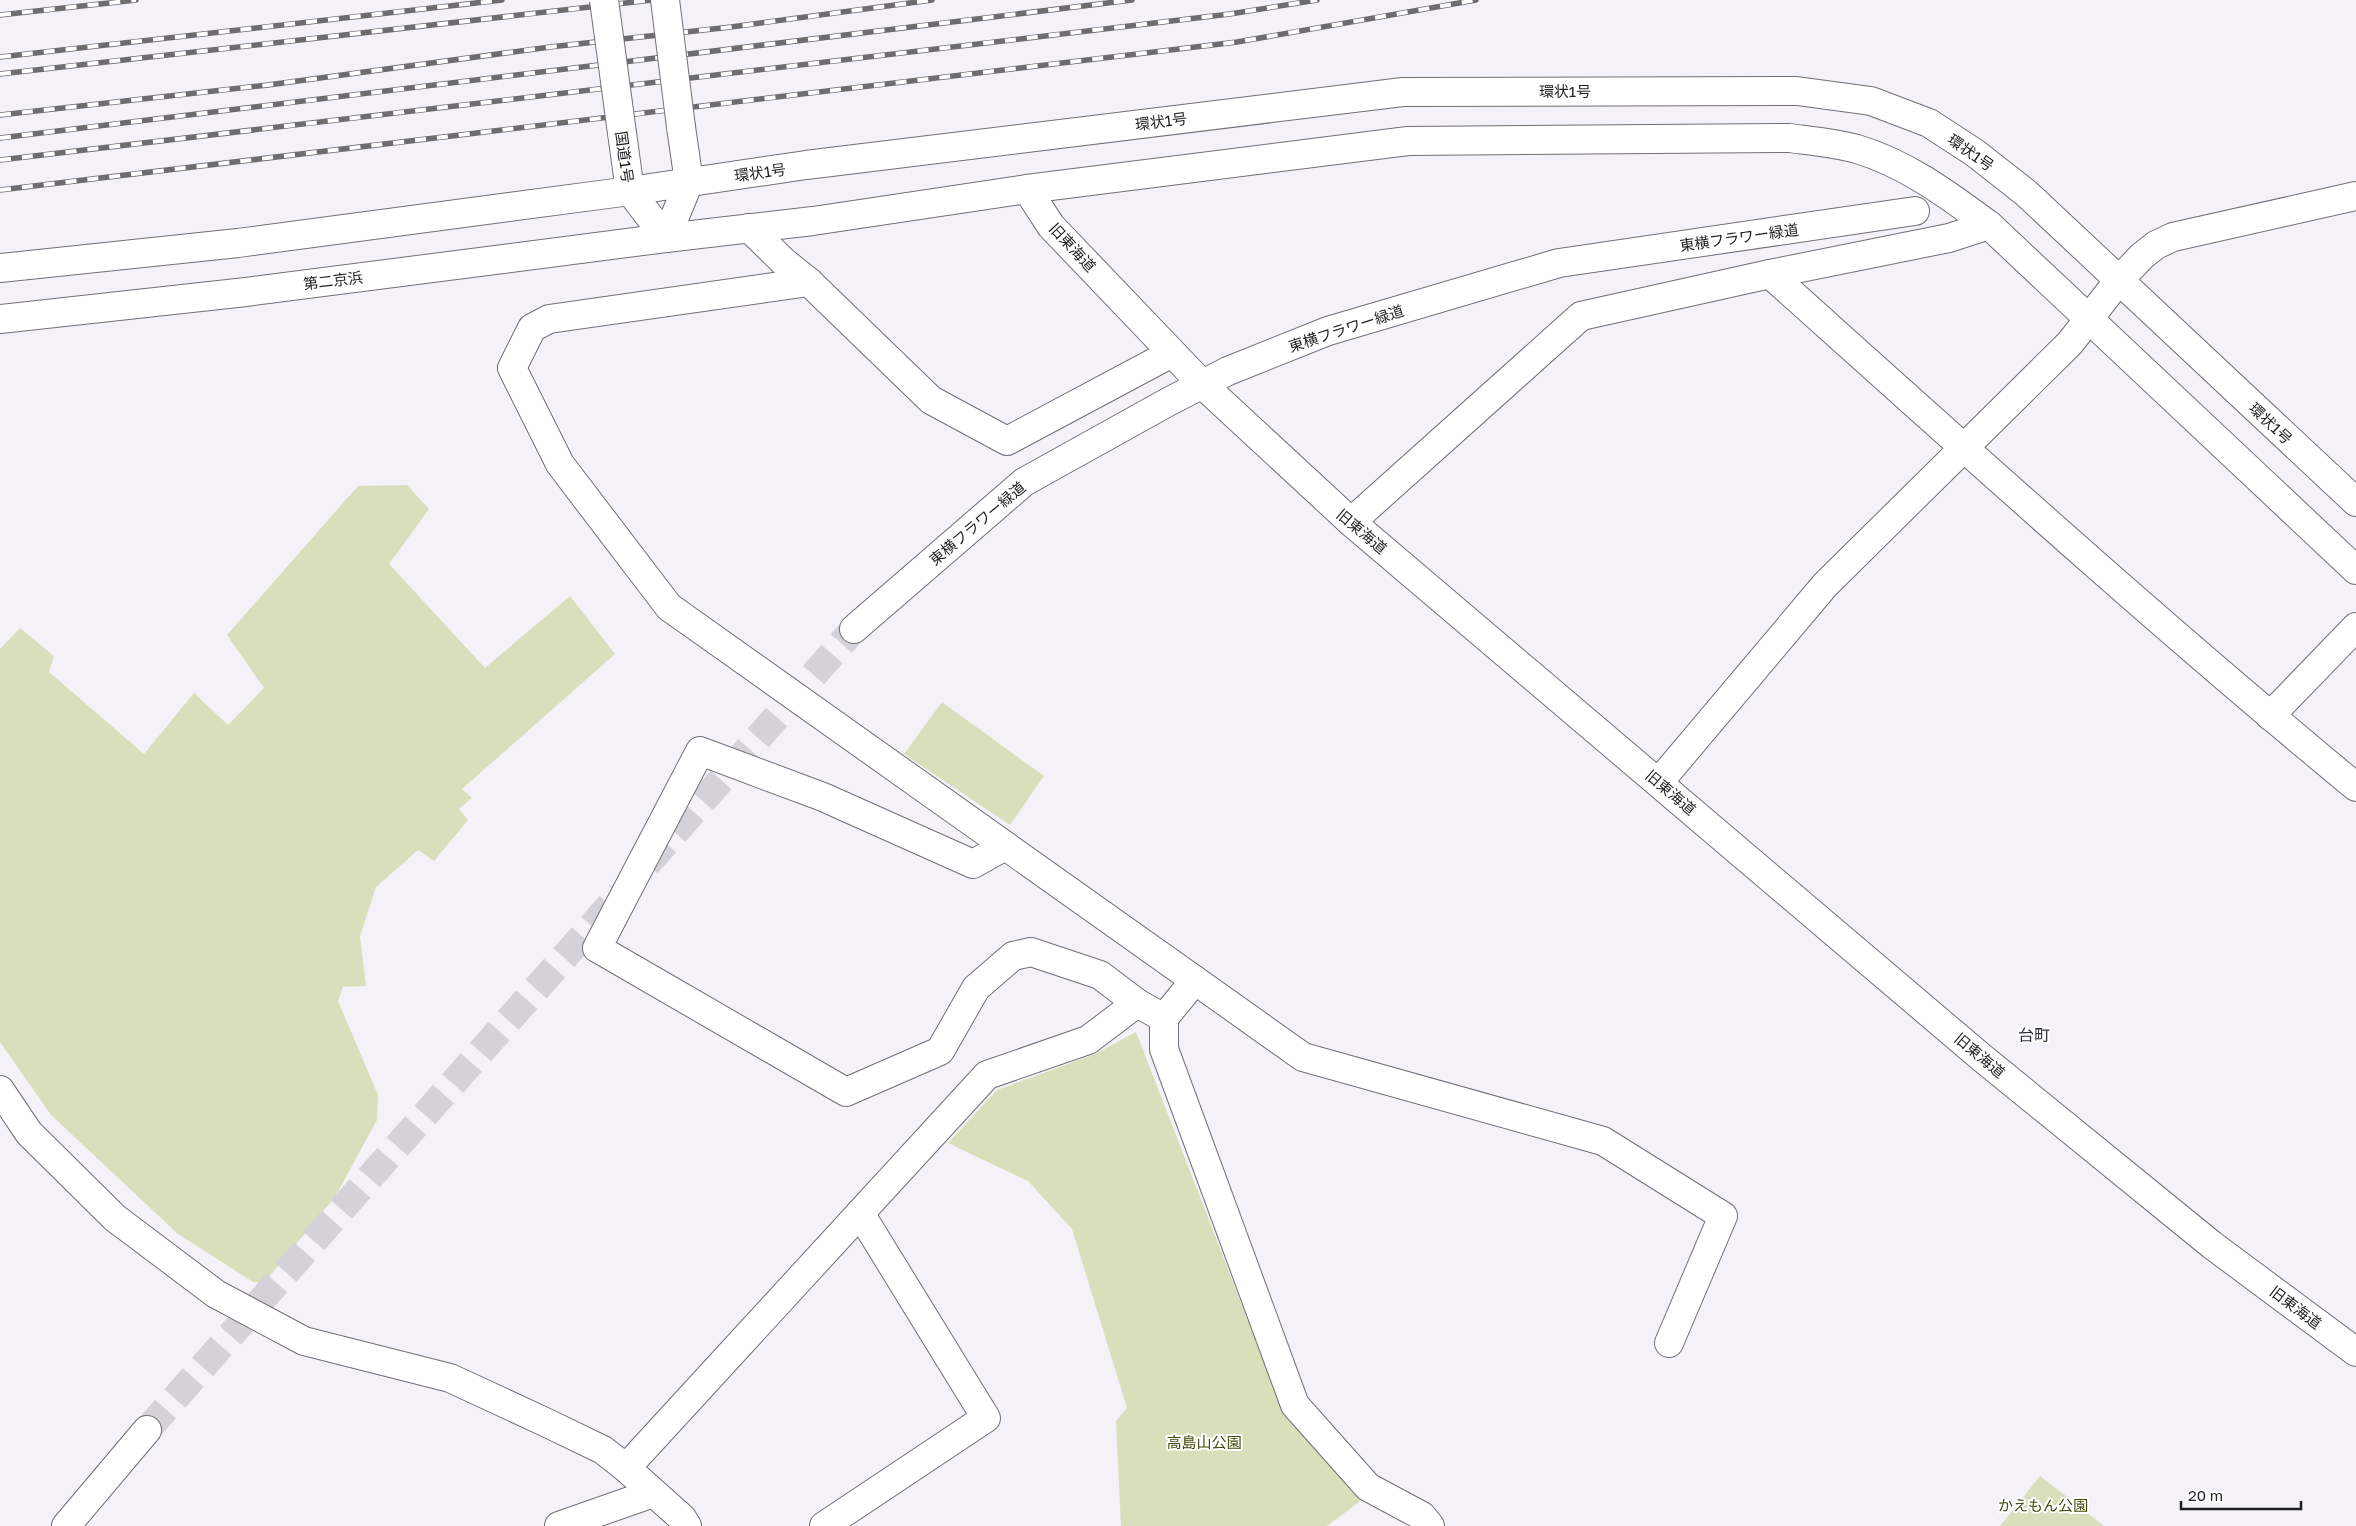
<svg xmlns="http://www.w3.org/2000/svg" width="2356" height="1526" viewBox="0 0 2356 1526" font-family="'Golos Text','Noto Sans JP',sans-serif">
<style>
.green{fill:#d9dfbb}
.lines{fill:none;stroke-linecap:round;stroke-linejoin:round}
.minor-tunnel{stroke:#d4d1d9;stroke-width:28;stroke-dasharray:28 14;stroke-linecap:butt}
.minor-casing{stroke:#716e75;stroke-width:30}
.major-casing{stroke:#716e75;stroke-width:30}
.highway-casing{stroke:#716e75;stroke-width:30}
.minor{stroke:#fff;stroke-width:28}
.major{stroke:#fff;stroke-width:28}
.highway{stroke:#fff;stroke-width:28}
.rail-casing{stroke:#6e6c71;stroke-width:5.5}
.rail{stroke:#fff;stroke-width:4;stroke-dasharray:11;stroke-linecap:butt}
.highway-bridge-casing{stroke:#716e75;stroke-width:30;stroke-linecap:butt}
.highway-bridge{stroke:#fff;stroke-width:28}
.labels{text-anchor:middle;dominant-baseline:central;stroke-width:4;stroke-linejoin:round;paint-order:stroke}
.street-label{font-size:15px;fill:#1f1e21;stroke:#fff}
.park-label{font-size:15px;fill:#43490a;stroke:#fff}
.neighbourhood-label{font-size:16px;fill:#333137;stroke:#fff}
</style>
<rect width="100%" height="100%" fill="#f4f1f9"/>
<g class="green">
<polygon points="407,485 429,509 389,564 485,668 570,596 615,654 462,789 472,798 459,809 468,820 434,861 418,850 376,887 360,936 366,986 343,987 338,1001 378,1095 377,1120 335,1197 264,1283 253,1282 178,1234 51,1115 0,1042 0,649 20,628 54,656 49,672 144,754 194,693 228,725 264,688 227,635 358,486"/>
<polygon points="942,702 1044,776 1010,825 904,754"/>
<polygon points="1136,1032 1285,1416 1363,1499 1327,1526 1121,1526 1116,1421 1127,1408 1072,1229 1028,1181 948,1143 997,1090 1093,1055"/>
<polygon points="2040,1476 2104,1526 2000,1526"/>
</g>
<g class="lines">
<g class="minor-tunnel">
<polyline points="647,864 854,629"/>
<polyline points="147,1430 620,894"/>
</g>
<g class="minor-casing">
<g id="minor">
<polyline points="1027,189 1051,226 1203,385 1351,522 1981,1057 2212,1245 2356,1352"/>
<polyline points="749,228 784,262 809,282 931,400 1007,441 1172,353"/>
<path d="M1770,274C1963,447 2156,622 2356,787"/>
<polyline points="809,282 549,319 532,328 512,368 560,464 669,607 1303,1057 1603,1141 1723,1216 1669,1343"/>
<polyline points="1351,522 1581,316 1770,274 1949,238 1989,225"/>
<polyline points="854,629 1024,482 1168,402 1228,371 1328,331 1559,263 1915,211"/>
<polyline points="2270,716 2356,627"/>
<polyline points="1659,782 1825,585 2070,343 2119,280 2142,256 2156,245 2173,237 2356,196"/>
<polyline points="1005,846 973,864 823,797 700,751 597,948 846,1092 940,1051 976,988 1013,956 1031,952 1100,975 1137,1003"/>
<polyline points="1164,1018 1164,1049 1295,1405 1368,1487 1422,1516 1430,1526"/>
<polyline points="0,1090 29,1133 115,1218 216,1294 304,1341 450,1378 545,1422 603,1450 626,1468 682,1518 687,1526"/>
<polyline points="626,1468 987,1075 1088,1040 1137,1003 1164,1018 1195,980"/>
<polyline points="66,1526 147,1430"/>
<polyline points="559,1526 653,1493"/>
<polyline points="824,1526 986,1418 860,1213"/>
</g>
</g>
<g class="major-casing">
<g id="major">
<polyline points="630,191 806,165 1403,92 1797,91 1871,101 1929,123 1975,153 2026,193 2356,502"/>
<path d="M666,238L813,221L1027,189L1408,141L1789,138C1812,141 1835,143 1857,149C1907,164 1948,195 1989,225L2356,570"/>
</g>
</g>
<g class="highway-casing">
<g id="highway">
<polyline points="622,133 630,191 666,238"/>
<polyline points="666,238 689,182 681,127"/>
<polyline points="0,268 238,243 630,191"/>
<polyline points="0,319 246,292 666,238"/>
</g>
</g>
<use href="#minor" class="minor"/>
<use href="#major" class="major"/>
<use href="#highway" class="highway"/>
<g class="rail-casing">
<g id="rail">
<polyline points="0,15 136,0"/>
<polyline points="0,57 502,0"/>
<polyline points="0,74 652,0"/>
<polyline points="0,115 268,85 550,47 731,27 932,0"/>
<polyline points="0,138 1132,0"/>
<polyline points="0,160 1230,14 1317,0"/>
<polyline points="0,190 1237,42 1476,0"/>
</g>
</g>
<use href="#rail" class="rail"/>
<g class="highway-bridge-casing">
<g id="highway-bridge">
<polyline points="604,0 622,133"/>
<polyline points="665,0 681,127"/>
</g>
</g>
<use href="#highway-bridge" class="highway-bridge"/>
</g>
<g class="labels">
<g class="street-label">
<text x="1565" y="91">環状1号</text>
<text transform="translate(1161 121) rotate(-7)">環状1号</text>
<text transform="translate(1971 152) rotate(35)">環状1号</text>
<text transform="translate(625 157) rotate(82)">国道1号</text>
<text transform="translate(760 172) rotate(-8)">環状1号</text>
<text transform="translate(1739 237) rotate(-8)">東横フラワー緑道</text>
<text transform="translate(1073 247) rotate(47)">旧東海道</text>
<text transform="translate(333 280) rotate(-7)">第二京浜</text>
<text transform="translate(1346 328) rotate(-18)">東横フラワー緑道</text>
<text transform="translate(2271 423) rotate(43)">環状1号</text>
<text transform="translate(977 523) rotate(-40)">東横フラワー緑道</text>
<text transform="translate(1362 531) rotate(40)">旧東海道</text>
<text transform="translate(1671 792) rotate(40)">旧東海道</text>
<text transform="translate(1980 1055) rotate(40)">旧東海道</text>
<text transform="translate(2296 1307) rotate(37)">旧東海道</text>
</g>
<g class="park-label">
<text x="1204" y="1442">高島山公園</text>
<text x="2043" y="1505">かえもん公園</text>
</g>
<g class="neighbourhood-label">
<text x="2034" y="1035">台町</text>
</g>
</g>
<path d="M2181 1501v8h120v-8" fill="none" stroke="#1f1e21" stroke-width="2.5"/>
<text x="2188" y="1501" font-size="15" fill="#1f1e21" stroke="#ffffff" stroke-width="4" paint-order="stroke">20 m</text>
</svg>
